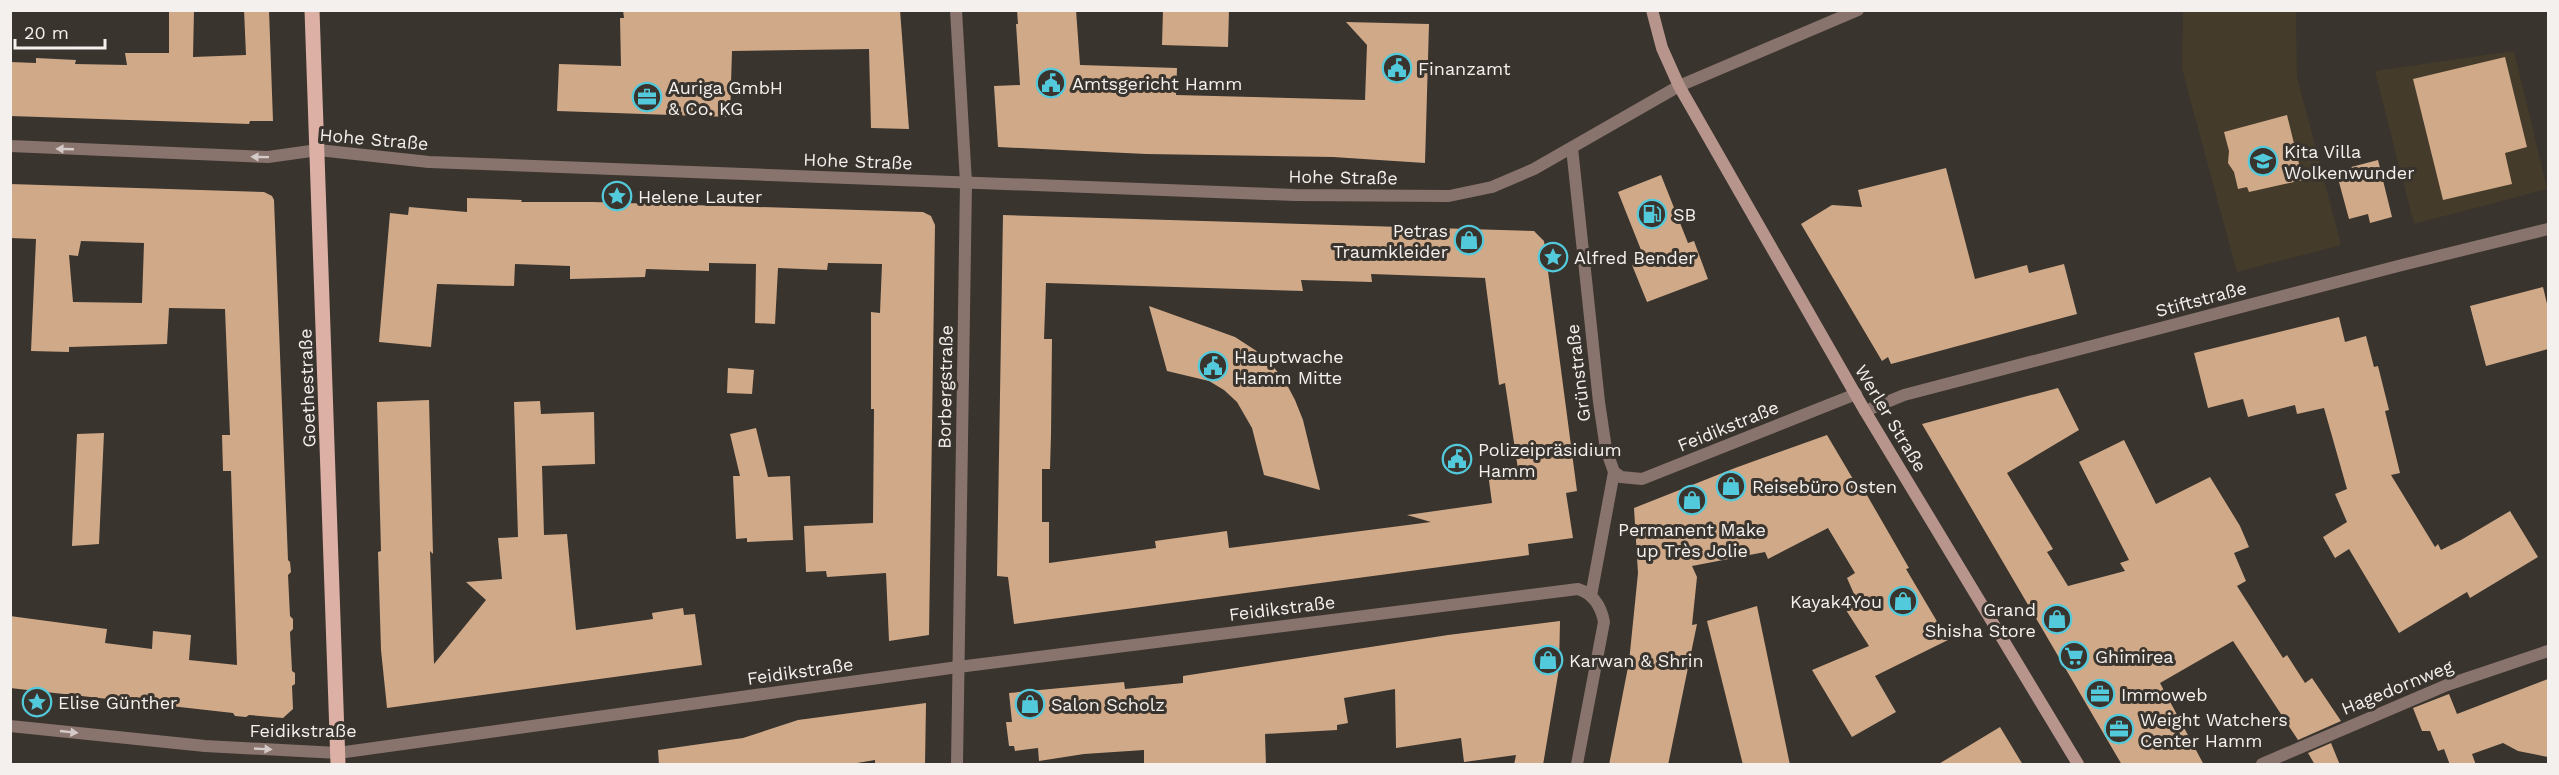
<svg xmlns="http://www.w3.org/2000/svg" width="2559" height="775" viewBox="0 0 2559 775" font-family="'Work Sans',sans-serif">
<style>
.education{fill:#453b2a}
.building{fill:#d0a988;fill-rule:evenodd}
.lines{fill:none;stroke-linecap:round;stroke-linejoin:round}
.lane{stroke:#89736d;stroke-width:12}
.street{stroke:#89736d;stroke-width:12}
.secondary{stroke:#b8958c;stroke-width:12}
.primary{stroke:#dcb0a4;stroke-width:15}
.oneway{fill:#d4cac7}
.labels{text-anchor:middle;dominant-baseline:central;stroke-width:6;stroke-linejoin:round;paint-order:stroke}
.poi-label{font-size:18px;fill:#f4f0ed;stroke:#39342e;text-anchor:start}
.street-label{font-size:18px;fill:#f4f0ed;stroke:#39342e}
</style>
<rect width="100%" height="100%" fill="#39342e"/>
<g class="education">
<polygon points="2183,11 2296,11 2297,77 2341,245 2237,272 2182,69"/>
<polygon points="2514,51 2547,189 2414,224 2375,71"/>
</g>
<g class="building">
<polygon points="169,10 194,10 193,57 246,55 244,10 269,10 273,121 250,121 249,124 10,116 10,62 36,63 36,58 76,60 75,64 127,65 125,53 169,53"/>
<polygon points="623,10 900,10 909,129 871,128 869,49 732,51 730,117 557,111 559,64 621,66 620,18 624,18"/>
<polygon points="1017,10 1076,10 1080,65 1177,68 1176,95 1365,100 1367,45 1346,22 1429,24 1425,163 1333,157 1146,154 998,147 994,86 1020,85 1016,24 1018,24"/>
<polygon points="1163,10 1229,10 1228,47 1162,45"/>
<polygon points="2505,57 2527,147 2505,153 2512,184 2443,200 2413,79"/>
<polygon points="2287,115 2303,180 2249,192 2247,187 2238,189 2234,172 2228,163 2229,151 2224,132"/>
<polygon points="2378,160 2392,217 2370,223 2368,214 2349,219 2336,171"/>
<polygon points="1946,168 1975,279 2027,265 2029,273 2064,264 2077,314 1891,364 1888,357 1882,361 1801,224 1832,205 1862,207 1858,190"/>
<polygon points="1661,175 1688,243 1694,241 1708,279 1647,302 1632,265 1645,260 1618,192"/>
<path d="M10,184L264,192L272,196L274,200L288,560L290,562L291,572L288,575L290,616L293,619V629L290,632L292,671L295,673V684L292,686L293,709L283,718L249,715L246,717L235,716L233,713L10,688V616L107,629L105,643L152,649L153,631L191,635L189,660L237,665L231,471H223L222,435H230L225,309L169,308L167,344L69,347V352L31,351L36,239L10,238ZM81,241L144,243L142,303L73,302L69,255L78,256Z"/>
<polygon points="467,198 522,200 521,202 593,202 923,212 931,216 935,225 929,635 889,641 886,573 827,577 826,571 806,572 804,526 873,523 874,409 871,409 871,312 880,313 882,264 828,263 827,270 778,268 775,324 755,323 756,264 709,263 709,271 646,269 645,277 570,279 570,266 515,264 514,286 437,284 431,347 379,342 390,213 408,215 409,207 467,212"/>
<path d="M1003,215L1534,231L1544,241L1577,491L1566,493L1573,538L1528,544L1529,555L1014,624L1008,577L997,576ZM1371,274L1485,278L1499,385L1505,383L1518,469L1488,473L1492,503L1407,515L1431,522L1229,548L1227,531L1155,541L1156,548L1049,563V522H1042V469H1050L1051,435L1052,339H1044L1046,283L1303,291L1301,280L1372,282Z"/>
<polygon points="2543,287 2548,308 2548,349 2486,366 2470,306"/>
<polygon points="1149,306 1235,337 1255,350 1271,364 1285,381 1295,400 1303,420 1320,490 1264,475 1252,428 1237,402 1224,390 1209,381 1167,371"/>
<polygon points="2339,317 2345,342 2366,336 2374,367 2378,366 2389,410 2385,411 2400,473 2391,475 2435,547 2438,544 2441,550 2461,540 2510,511 2538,557 2470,598 2467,592 2399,633 2349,549 2335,558 2323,537 2347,522 2335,494 2347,489 2324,408 2297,414 2295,405 2248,417 2243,399 2208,408 2194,353"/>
<polygon points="728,368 754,370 752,394 727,393"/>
<polygon points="2058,388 2079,430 2007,473 2053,549 2047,552 2068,586 2125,571 2120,563 2129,560 2079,462 2124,440 2156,504 2210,477 2240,526 2249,547 2234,553 2246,581 2237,586 2283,658 2287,655 2305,683 2312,678 2341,721 2298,740 2233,641 2160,683 2204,765 2122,765 1922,424"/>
<polygon points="429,400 433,554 430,551 434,664 486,600 466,582 502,579 498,538 518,537 514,402 540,401 541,414 594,412 595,464 542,466 544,535 567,534 576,630 653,619 652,613 683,608 684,615 695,614 702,665 387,708 381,650 378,552 381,551 377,402"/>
<polygon points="756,428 768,477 790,476 793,540 747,542 747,538 736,539 733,476 740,476 730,434"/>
<polygon points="104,433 99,544 72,546 77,434"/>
<polygon points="1827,435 1860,491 1864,490 1909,568 1906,569 1948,640 1875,676 1896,712 1852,737 1812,670 1869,646 1846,610 1858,603 1847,578 1855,573 1828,528 1768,559 1765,552 1692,566 1697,577 1692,625 1697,624 1668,765 1609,765 1629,662 1638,573 1634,508 1735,468"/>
<polygon points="1757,606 1790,765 1743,765 1707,621"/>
<polygon points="1560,621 1559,669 1543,765 1514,765 1516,755 1464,762 1461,738 1396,748 1395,689 1344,698 1348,723 1337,725 1337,730 1265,734 1266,765 1144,765 1144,750 1084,754 1039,761 1038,748 1015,751 1014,746 1009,746 1006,722 1012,722 1009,693 1124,682 1125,689 1183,683 1183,676 1448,635"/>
<polygon points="2548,679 2548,757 2518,751 2503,743 2472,754 2476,765 2450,765 2444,749 2438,751 2430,731 2422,731 2413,708 2449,694 2457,714"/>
<polygon points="926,703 925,765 875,765 875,760 845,765 659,765 658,750 743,738 798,720"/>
<polygon points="2000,727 2023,765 1937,765"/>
<polygon points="2331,743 2340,765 2315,765 2308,753"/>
</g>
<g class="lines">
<g class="lane">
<polyline points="1679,86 1858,10"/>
<polyline points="2262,764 2447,685 2548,651"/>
</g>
<g class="street">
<polyline points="956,10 966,183 957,764"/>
<polyline points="10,146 268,157 318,150 429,162 1295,195 1449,196 1492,187 1534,169 1679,86"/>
<polyline points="1572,148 1599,402 1606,449 1614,472 1591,596"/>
<polyline points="1865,411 1904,395 2402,265 2548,229"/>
<polyline points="1614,472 1621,477 1642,479 1856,394"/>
<path d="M10,726L205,746L338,753L958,667L1578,589C1594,594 1601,606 1604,622L1577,764"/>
</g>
<polyline class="secondary" points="1652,10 1662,48 1679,86 1865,411 2078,764"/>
<polyline class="primary" points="312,10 338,764"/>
</g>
<defs><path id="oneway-solid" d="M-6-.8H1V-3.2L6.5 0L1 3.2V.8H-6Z" transform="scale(1.5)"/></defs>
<g class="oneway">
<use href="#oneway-solid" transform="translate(65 149) rotate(-178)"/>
<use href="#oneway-solid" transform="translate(260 157) rotate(-179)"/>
<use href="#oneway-solid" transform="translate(69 732) rotate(6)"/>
<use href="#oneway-solid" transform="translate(263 749) rotate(3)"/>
</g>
<defs>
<g id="civic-ring" transform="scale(1.5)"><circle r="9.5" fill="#39342e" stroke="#53cadc" stroke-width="1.5"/><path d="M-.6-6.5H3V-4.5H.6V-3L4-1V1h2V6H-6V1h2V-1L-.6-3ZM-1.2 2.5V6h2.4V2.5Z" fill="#53cadc"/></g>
<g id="office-ring" transform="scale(1.5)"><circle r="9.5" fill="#39342e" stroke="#53cadc" stroke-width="1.5"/><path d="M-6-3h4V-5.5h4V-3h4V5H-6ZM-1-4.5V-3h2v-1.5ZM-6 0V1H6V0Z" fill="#53cadc"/></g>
<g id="school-ring" transform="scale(1.5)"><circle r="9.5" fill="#39342e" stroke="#53cadc" stroke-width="1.5"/><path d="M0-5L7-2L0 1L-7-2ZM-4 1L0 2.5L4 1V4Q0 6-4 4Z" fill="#53cadc"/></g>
<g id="sight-ring" transform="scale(1.5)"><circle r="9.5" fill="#39342e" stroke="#53cadc" stroke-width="1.5"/><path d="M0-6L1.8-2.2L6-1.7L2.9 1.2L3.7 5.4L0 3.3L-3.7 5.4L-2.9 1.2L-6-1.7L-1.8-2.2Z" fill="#53cadc"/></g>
<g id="fuel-ring" transform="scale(1.5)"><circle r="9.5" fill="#39342e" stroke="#53cadc" stroke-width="1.5"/><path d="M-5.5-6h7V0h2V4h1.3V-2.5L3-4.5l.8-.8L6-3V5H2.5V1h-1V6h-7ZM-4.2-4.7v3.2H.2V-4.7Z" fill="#53cadc"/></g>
<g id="shop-ring" transform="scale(1.5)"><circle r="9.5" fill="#39342e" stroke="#53cadc" stroke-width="1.5"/><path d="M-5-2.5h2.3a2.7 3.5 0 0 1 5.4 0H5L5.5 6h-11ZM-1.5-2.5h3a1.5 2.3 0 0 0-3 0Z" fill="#53cadc"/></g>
<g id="supermarket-ring" transform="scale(1.5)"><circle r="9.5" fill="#39342e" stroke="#53cadc" stroke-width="1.5"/><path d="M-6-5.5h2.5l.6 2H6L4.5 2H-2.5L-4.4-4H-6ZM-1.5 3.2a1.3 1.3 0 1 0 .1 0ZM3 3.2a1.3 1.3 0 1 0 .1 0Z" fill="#53cadc"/></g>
</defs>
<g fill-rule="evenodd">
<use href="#civic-ring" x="1397" y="68"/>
<use href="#civic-ring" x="1051" y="83"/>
<use href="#office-ring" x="647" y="97"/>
<use href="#school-ring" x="2263" y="161"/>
<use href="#sight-ring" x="617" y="196"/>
<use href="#fuel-ring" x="1652" y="214"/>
<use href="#shop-ring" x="1469" y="240"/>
<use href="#sight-ring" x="1553" y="257"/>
<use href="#civic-ring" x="1213" y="366"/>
<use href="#civic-ring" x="1457" y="459"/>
<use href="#shop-ring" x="1731" y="486"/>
<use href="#shop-ring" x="1692" y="500"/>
<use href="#shop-ring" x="1903" y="601"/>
<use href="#shop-ring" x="2057" y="619"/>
<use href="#supermarket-ring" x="2074" y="656"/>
<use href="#shop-ring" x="1548" y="660"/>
<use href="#office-ring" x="2100" y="694"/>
<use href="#sight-ring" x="37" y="702"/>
<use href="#shop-ring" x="1030" y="704"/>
<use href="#office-ring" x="2119" y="729"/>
</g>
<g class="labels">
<g class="poi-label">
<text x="1418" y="68">Finanzamt</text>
<text x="1072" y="83">Amtsgericht Hamm</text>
<text x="668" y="87">Auriga GmbH<tspan x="668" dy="21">&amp; Co. KG</tspan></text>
<text x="2284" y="151">Kita Villa<tspan x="2284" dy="21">Wolkenwunder</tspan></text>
<text x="638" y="196">Helene Lauter</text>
<text x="1673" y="214">SB</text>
<text x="1448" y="230" text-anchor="end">Petras<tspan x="1448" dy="21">Traumkleider</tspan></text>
<text x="1574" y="257">Alfred Bender</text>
<text x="1234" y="356">Hauptwache<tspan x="1234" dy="21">Hamm Mitte</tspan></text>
<text x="1478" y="449">Polizeipräsidium<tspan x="1478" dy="21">Hamm</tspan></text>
<text x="1752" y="486">Reisebüro Osten</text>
<text x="1692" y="529" text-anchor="middle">Permanent Make<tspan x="1692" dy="21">up Très Jolie</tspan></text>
<text x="1882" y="601" text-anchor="end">Kayak4You</text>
<text x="2036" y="609" text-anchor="end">Grand<tspan x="2036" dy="21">Shisha Store</tspan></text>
<text x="2095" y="656">Ghimirea</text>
<text x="1569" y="660">Karwan &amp; Shrin</text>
<text x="2121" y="694">Immoweb</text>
<text x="58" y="702">Elise Günther</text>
<text x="1051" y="704">Salon Scholz</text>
<text x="2140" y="719">Weight Watchers<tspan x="2140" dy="21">Center Hamm</tspan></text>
</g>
<g class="street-label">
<text transform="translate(374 139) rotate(5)">Hohe Straße</text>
<text transform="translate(858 161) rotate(2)">Hohe Straße</text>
<text transform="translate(1343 177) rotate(1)">Hohe Straße</text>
<text transform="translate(2201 299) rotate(-15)">Stiftstraße</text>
<text transform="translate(1578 373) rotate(-97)">Grünstraße</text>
<text transform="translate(945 387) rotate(-89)">Borbergstraße</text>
<text transform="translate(307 388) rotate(-92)">Goethestraße</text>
<text transform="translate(1891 418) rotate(59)">Werler Straße</text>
<text transform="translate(1728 426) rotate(-22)">Feidikstraße</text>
<text transform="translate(1282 608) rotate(-7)">Feidikstraße</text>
<text transform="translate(800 671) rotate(-8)">Feidikstraße</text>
<text transform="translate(2397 687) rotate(-22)">Hagedornweg</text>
<text x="303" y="730">Feidikstraße</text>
</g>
</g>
<rect width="2559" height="775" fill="none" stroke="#f4f0ed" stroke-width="24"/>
<path d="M15 39v9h90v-9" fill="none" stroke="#f4f0ed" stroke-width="3"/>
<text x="24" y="39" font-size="18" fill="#f4f0ed" stroke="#39342e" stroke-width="4.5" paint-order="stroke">20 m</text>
</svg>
